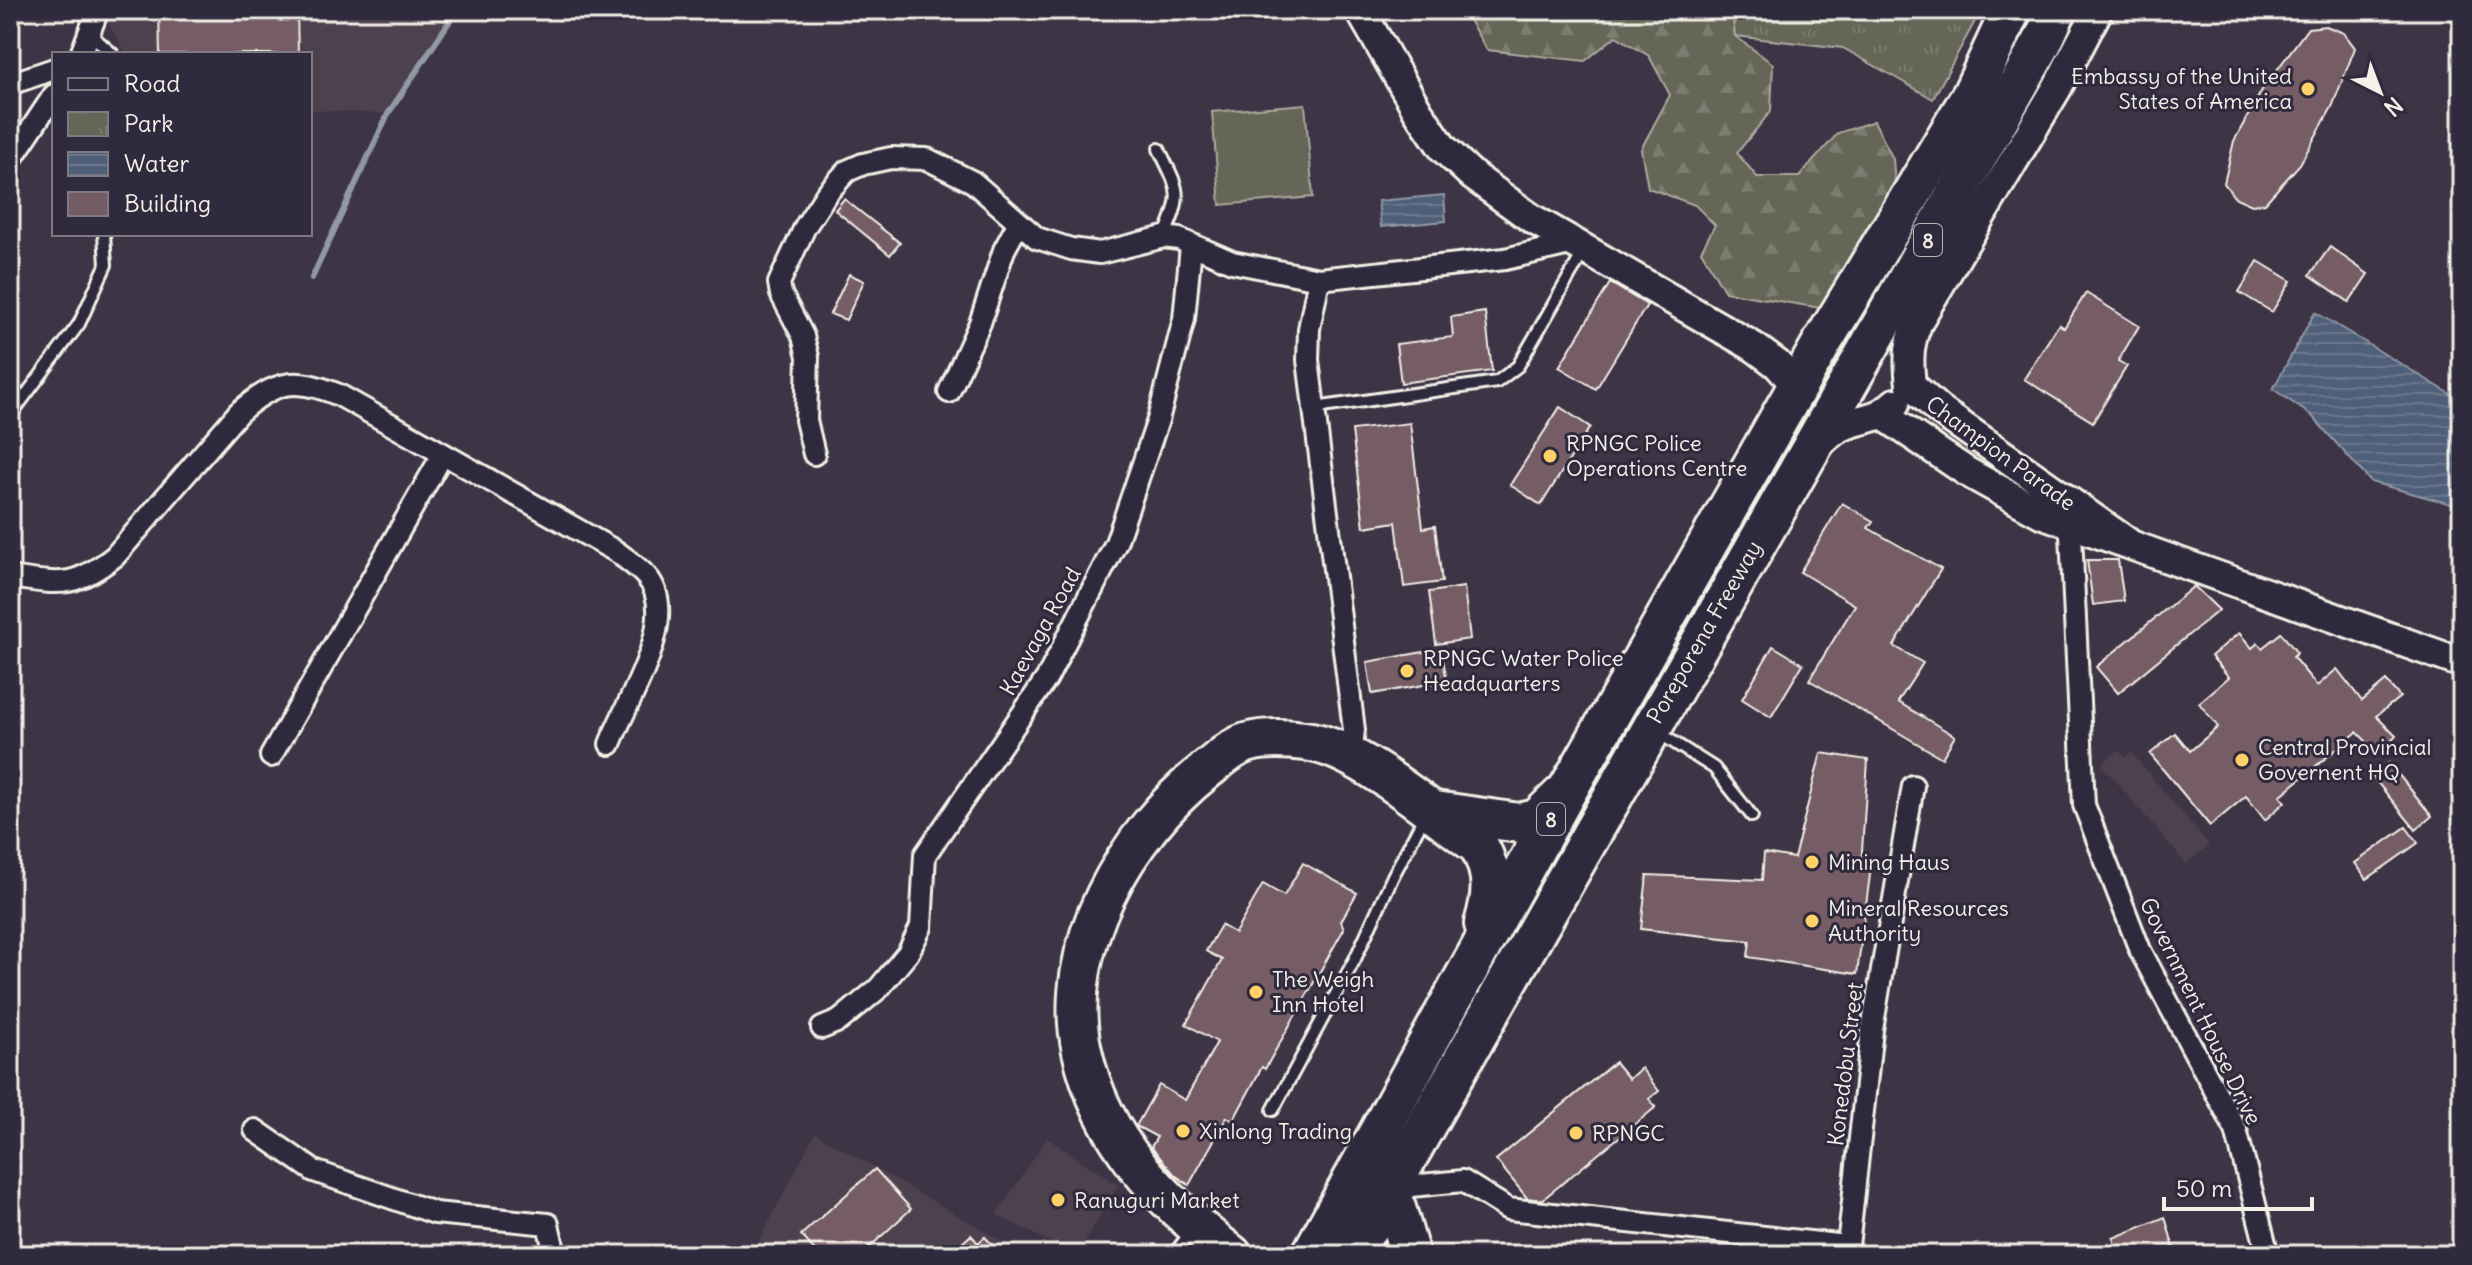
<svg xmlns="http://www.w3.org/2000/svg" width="2472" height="1265" viewBox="0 0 2472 1265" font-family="Delius,sans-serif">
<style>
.built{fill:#4e404f}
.forest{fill:url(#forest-firs);stroke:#acaca0;stroke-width:2}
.park{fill:url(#park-tufts);stroke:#acaca0;stroke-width:2}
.pitch{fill:#656658;stroke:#acaca0;stroke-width:2}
.water{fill:url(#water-rules);stroke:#9199a5;stroke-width:2}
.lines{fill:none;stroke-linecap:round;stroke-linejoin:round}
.stream{stroke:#9199a5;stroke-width:6}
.building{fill:#745c65;stroke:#f4f1e8;stroke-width:2}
.lane-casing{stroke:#f4f1e8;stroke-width:16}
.street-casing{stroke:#f4f1e8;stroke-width:26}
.secondary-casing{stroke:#f4f1e8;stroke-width:34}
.highway-casing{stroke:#f4f1e8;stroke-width:44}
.lane{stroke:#2f2a3d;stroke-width:10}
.street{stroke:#2f2a3d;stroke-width:20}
.secondary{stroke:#2f2a3d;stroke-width:28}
.highway{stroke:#2f2a3d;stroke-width:38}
.poi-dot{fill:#ffd166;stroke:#2f2a3d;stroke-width:3}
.labels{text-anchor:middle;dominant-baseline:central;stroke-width:6;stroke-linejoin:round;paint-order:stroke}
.shield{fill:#2f2a3d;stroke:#b9b5b5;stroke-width:2}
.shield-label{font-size:20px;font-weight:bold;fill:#f4f1e8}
.poi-label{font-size:22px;fill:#f4f1e8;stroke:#2f2a3d;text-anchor:start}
.street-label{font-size:22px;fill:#f4f1e8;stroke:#2f2a3d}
</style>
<defs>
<pattern id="forest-firs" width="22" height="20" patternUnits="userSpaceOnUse" patternTransform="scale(2)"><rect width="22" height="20" fill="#656658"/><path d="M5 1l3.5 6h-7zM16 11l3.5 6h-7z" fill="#7c7c70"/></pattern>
<pattern id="park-tufts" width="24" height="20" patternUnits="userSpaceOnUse" patternTransform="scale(2)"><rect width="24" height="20" fill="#656658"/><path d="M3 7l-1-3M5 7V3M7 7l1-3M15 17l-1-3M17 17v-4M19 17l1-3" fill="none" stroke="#7c7c70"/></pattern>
<pattern id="water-rules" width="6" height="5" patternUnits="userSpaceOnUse" patternTransform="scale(2)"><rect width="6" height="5" fill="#4f5e79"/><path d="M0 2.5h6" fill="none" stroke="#69768c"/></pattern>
</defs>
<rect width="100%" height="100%" fill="#3d3445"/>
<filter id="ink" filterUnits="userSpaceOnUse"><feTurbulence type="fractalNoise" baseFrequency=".0125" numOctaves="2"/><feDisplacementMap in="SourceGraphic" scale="16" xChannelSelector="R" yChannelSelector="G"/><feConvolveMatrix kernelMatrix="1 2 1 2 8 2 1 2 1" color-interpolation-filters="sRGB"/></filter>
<g filter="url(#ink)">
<g class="built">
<polygon points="101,10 457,10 388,114 310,110 310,54 126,54"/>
<polygon points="2118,750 2125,757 2131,752 2209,845 2186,864 2101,764"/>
<polygon points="815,1133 1026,1255 752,1255"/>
<polygon points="1047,1138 1118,1185 1077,1255 996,1215"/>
</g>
<polygon class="forest" points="1478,10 1732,10 1735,36 1773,64 1771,111 1737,153 1757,177 1799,177 1838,133 1874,121 1893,159 1896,198 1820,308 1725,292 1701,251 1715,225 1695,205 1648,188 1641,149 1670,95 1649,56 1616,36 1585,61 1487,50 1469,20"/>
<polygon class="park" points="1732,10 1981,10 1933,99 1843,48 1735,36"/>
<polygon class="pitch" points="1305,104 1313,197 1220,205 1212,112"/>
<g class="water">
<polygon points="1444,195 1446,221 1381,227 1378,201"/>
<polygon points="2315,312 2462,401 2462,507 2371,482 2312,416 2273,389"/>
</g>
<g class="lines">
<polyline class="stream" points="312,278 388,114 457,10"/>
</g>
<g class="building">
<polygon points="159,10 297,10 298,54 160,54"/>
<polygon points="2326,26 2344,33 2355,48 2332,107 2300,164 2265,203 2252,205 2234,197 2224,183 2234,141 2262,90 2308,28"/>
<polygon points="844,199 900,243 890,255 835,210"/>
<polygon points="2330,247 2368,274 2349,302 2310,275"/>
<polygon points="2258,261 2291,281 2272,312 2239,292"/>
<polygon points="849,274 864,281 846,320 830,314"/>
<polygon points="1610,283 1647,305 1596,389 1559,367"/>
<polygon points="2086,293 2139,326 2118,361 2127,366 2093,422 2024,379 2059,324 2064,328"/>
<polygon points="1485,312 1492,371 1401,383 1396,344 1453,337 1451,317"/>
<polygon points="1560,407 1590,427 1541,505 1510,485"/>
<polygon points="1410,423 1423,528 1435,526 1442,582 1404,587 1396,522 1364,527 1352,430"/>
<polygon points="1842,503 1873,521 1868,528 1941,569 1894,646 1923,663 1898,702 1955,736 1942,758 1809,680 1855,605 1800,572"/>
<polygon points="2087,560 2118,560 2124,601 2093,605"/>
<polygon points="2194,586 2219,610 2118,693 2096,667"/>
<polygon points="1464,587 1470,639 1436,644 1429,592"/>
<polygon points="2239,633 2252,648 2258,643 2262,648 2281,633 2297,653 2293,657 2317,686 2337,669 2362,701 2386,681 2400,697 2376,716 2396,736 2379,754 2357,732 2280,796 2285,802 2265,820 2246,796 2210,826 2150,754 2175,733 2190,751 2218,727 2199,703 2229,677 2211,656"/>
<polygon points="1773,646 1803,664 1771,717 1742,699"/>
<polygon points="1441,649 1447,681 1372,694 1367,662"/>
<polygon points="1821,753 1868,760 1861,866 1871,867 1857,974 1748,957 1750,941 1641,929 1647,875 1762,880 1764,853 1794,858"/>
<polygon points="2389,763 2432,816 2416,830 2372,776"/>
<polygon points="2406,827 2418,843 2367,879 2355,863"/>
<polygon points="1303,863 1357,893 1341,921 1344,929 1265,1069 1262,1067 1233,1121 1227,1117 1189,1185 1175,1175 1151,1147 1157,1137 1136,1126 1159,1085 1185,1100 1217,1042 1186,1024 1222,960 1206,951 1221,925 1235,933 1263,884 1284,896"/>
<polygon points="1615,1062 1629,1079 1641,1068 1659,1091 1649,1099 1656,1107 1542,1200 1527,1198 1496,1160"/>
<polygon points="875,1169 911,1209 861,1255 819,1255 801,1235"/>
<polygon points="2165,1217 2176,1255 2118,1255 2113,1238"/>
<polygon points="971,1235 978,1243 985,1237 1002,1255 949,1255"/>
</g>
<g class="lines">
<g class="lane-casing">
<g id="lane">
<polyline points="91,35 113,54"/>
<path d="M1159,149C1179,191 1184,192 1164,237"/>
<polyline points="1315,408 1497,382 1518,366 1584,251"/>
<polyline points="10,416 79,324 106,265 104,234"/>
<polyline points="1659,733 1714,768 1752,816"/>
<polyline points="1273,1110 1355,959 1393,876 1425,815"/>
<polyline points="1173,1255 1192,1231"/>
</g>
</g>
<g class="street-casing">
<g id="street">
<polyline points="81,54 98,10"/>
<polyline points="10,84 54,69"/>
<polyline points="10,161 54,95"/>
<polyline points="1319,279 1309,329 1308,360 1354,730 1351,755"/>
<polyline points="949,392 980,323 1004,250 1018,224"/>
<polyline points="814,454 806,420 808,357 803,336 781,294 779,283 805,227 827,193 847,171 863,164 891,158 927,159 973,182 1037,238 1071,249 1100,253 1164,237 1179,239 1232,262 1319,279 1505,259 1574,243"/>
<polyline points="2070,514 2084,805 2140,950 2236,1130 2268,1255"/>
<path d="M10,577C60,584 73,589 115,556L239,412C276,381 294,376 339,395L617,552C627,560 638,567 646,576C683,616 626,701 610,744"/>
<polyline points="271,756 443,454"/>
<polyline points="822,1028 839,1021 879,988 908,953 921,927 925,855 1047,678 1116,543 1158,420 1184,319 1191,246"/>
<polyline points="255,1130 314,1171 435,1213 548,1224 555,1255"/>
<polyline points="1390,1188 1463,1181 1508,1209 1847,1246"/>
<polyline points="1847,1255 1872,1030 1913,786"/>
</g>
</g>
<g class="secondary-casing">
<g id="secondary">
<polyline points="1360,10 1418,111 1443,148 1473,176 1531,218 1754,347 1777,364 1798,387"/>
<path d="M2098,10L2057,88L1921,316C1908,341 1908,358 1911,385L1939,410L2127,542"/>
<polyline points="1883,415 1967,472 2041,513 2462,663"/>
<path d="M1819,444C1849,412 1872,427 1895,403"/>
</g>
</g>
<g class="highway-casing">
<g id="highway">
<polyline points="1435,811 1519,823 1537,819 1562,795"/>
<polyline points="1390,1188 1410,1255"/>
<path d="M1232,1255C1161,1200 1102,1141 1082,1051C1059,948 1127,833 1205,771C1218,761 1234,745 1250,742C1266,738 1289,739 1305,741C1359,747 1433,814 1479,846C1494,874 1493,894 1484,924"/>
<polyline points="1311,1255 1567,791 1822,343 1972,94 2011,10"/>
<polyline points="1352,1255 2042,43 2057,10"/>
</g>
</g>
<use href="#lane" class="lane"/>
<use href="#street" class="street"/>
<use href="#secondary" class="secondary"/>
<use href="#highway" class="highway"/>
</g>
</g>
<g class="poi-dot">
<circle cx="2308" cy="89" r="8"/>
<circle cx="1550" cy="456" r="8"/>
<circle cx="1407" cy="671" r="8"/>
<circle cx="2242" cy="760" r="8"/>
<circle cx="1812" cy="862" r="8"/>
<circle cx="1812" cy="921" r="8"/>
<circle cx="1256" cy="992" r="8"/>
<circle cx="1183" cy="1131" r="8"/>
<circle cx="1576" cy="1133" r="8"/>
<circle cx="1058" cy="1200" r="8"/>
</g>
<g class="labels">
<g class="shield">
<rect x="1914" y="224" width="28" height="32" rx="6"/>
<rect x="1537" y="803" width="28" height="32" rx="6"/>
</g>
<g class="shield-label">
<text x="1928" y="240">8</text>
<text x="1551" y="819">8</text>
</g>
<g class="poi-label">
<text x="2292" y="76" text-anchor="end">Embassy of the United<tspan x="2292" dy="25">States of America</tspan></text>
<text x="1566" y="443">RPNGC Police<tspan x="1566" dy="25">Operations Centre</tspan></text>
<text x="1423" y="658">RPNGC Water Police<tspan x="1423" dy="25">Headquarters</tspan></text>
<text x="2258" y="747">Central Provincial<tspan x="2258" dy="25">Governent HQ</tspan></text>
<text x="1828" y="862">Mining Haus</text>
<text x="1828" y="908">Mineral Resources<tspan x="1828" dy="25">Authority</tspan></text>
<text x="1272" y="979">The Weigh<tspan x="1272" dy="25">Inn Hotel</tspan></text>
<text x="1199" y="1131">Xinlong Trading</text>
<text x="1592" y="1133">RPNGC</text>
<text x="1074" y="1200">Ranuguri Market</text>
</g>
<g class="street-label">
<text transform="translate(2001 453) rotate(36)">Champion Parade</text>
<text transform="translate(1040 631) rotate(-61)">Kaevaga Road</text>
<text transform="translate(1704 632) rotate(-60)">Poreporena Freeway</text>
<text transform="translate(2201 1011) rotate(64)">Government House Drive</text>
<text transform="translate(1845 1064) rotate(-83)">Konedobu Street</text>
</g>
</g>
<rect width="2472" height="1265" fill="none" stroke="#2f2a3d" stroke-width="40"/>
<rect x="20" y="20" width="2432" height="1225" fill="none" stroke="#f4f1e8" stroke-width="3" filter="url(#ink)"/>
<rect x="52" y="52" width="260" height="184" fill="#2f2a3d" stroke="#7e7a81" stroke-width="2"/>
<rect x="68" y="78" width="40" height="12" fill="#2f2a3d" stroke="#7e7a81" stroke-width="2"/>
<text x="124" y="92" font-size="24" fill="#f4f1e8">Road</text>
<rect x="68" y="112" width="40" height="24" fill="url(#park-tufts)" stroke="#7e7a81" stroke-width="2"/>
<text x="124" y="132" font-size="24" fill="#f4f1e8">Park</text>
<rect x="68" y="152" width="40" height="24" fill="url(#water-rules)" stroke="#7e7a81" stroke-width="2"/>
<text x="124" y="172" font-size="24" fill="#f4f1e8">Water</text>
<rect x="68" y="192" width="40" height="24" fill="#745c65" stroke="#7e7a81" stroke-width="2"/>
<text x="124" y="212" font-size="24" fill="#f4f1e8">Building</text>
<g transform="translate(2380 92) rotate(138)" stroke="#2f2a3d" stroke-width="6" paint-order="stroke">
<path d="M0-6L14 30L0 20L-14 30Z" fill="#f4f1e8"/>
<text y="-12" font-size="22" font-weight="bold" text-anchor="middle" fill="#f4f1e8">N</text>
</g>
<path d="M2164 1197v12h148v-12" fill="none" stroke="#f4f1e8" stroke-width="4"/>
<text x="2176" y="1197" font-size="24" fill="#f4f1e8" stroke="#2f2a3d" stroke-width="6" paint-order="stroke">50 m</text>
</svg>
